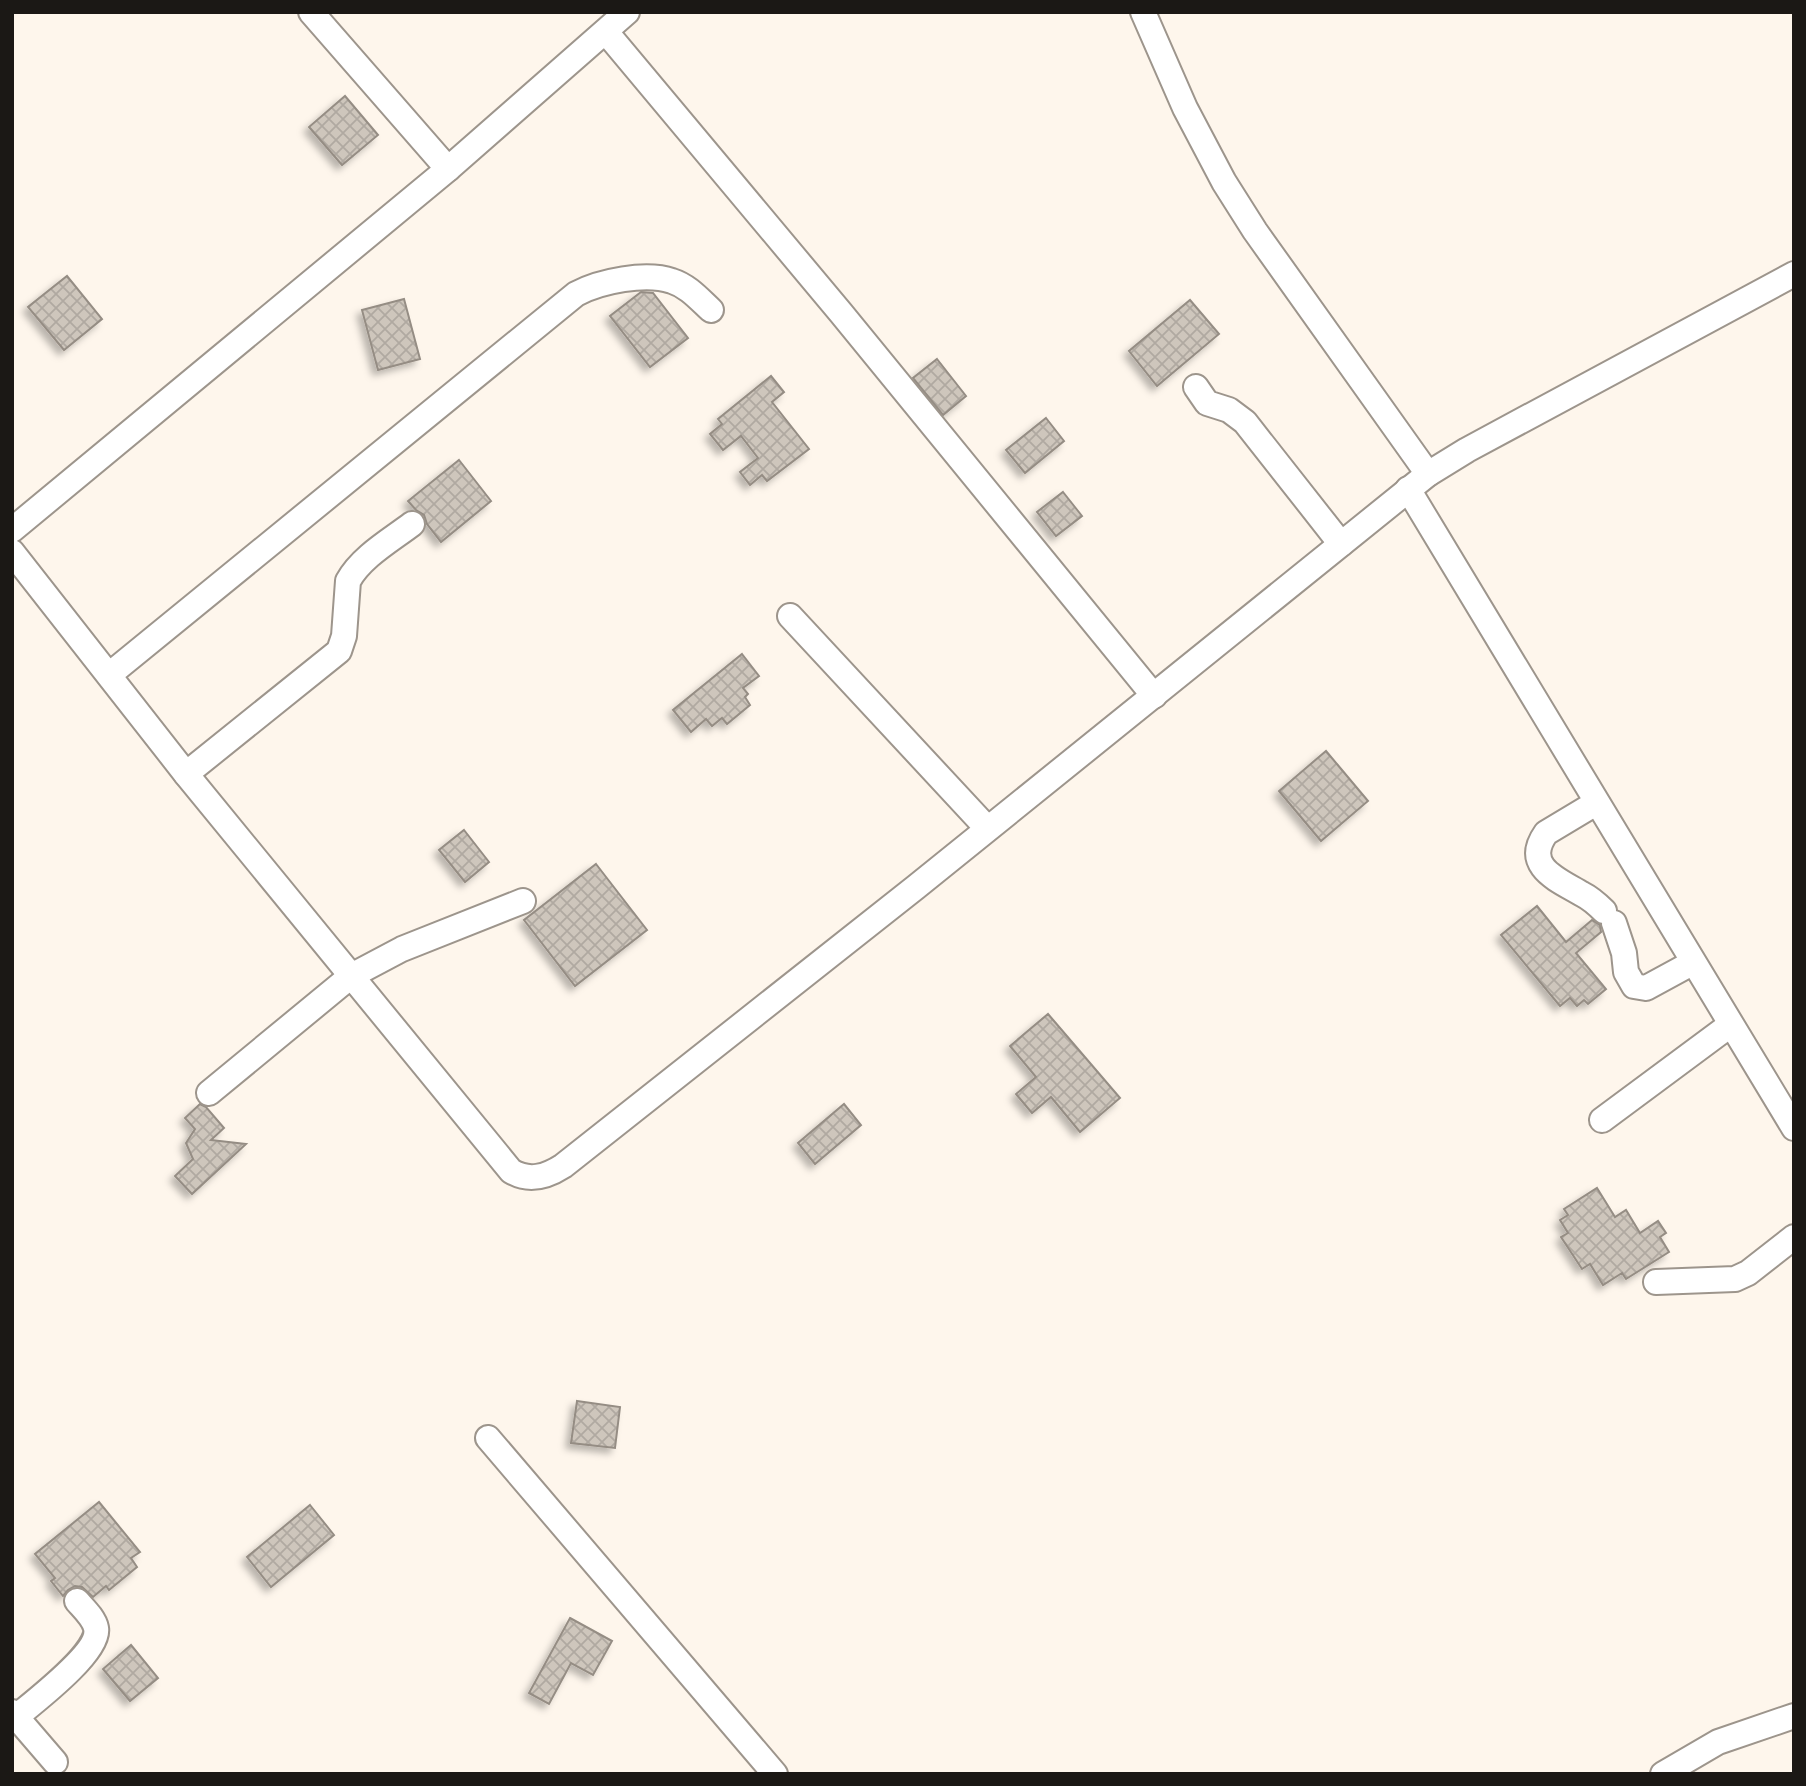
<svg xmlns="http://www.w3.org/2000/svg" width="1806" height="1786" viewBox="0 0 1806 1786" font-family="'Roboto Condensed',sans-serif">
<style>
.building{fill:url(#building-cross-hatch);stroke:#958d84;stroke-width:2;filter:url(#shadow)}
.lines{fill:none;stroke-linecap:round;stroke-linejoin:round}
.minor-casing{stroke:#9d958c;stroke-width:28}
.minor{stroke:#fff;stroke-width:24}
</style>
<defs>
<pattern id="building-cross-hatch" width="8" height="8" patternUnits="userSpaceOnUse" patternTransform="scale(1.75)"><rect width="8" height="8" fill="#cec6bc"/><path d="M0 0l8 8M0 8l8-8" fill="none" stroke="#b0a9a1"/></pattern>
<filter id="shadow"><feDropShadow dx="-5" dy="5" stdDeviation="3.5" flood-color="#0004"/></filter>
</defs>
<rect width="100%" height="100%" fill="#fef6ec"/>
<g class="building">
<polygon points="345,96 378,135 342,165 309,127"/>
<polygon points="67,276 102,319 64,350 28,307"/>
<polygon points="641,292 653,293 688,338 650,367 610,316"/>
<polygon points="404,299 420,359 378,370 362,310"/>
<polygon points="1190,300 1219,334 1157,386 1129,351"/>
<polygon points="937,359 966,396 943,415 913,378"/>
<polygon points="771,376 784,392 772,402 809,449 767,481 762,475 750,485 740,472 758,458 741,436 723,450 710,434 722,424 718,419"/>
<polygon points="1046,418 1064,441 1025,473 1006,450"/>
<polygon points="459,460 491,501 441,542 427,524 424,515 416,510 408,501"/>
<polygon points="1063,492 1082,516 1056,536 1037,512"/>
<polygon points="742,654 759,676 743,688 748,694 745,697 750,705 727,724 722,718 712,726 706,719 691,732 673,710"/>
<polygon points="1326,751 1368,801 1321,841 1279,791"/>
<polygon points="464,830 489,862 465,882 439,850"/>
<polygon points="596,864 647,930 575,986 524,920"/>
<polygon points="1537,906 1566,942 1592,920 1600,925 1601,932 1576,953 1606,989 1588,1004 1584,1000 1577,1006 1570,998 1560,1006 1501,935"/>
<polygon points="1048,1014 1120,1098 1080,1132 1051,1097 1032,1113 1016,1094 1036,1077 1010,1046"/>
<polygon points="200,1104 206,1107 224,1128 211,1140 246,1144 192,1194 175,1176 193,1159 186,1143 195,1129 185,1118"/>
<polygon points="844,1104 861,1125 815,1164 798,1143"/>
<polygon points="1597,1188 1615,1217 1626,1210 1640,1233 1658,1221 1666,1233 1660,1237 1669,1252 1626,1279 1622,1273 1603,1285 1590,1264 1582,1269 1561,1237 1568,1233 1560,1220 1568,1215 1564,1209"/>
<polygon points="577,1401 620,1407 615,1448 571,1443"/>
<polygon points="99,1502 140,1552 131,1558 137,1567 109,1590 106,1586 93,1597 82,1587 75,1586 68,1590 63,1596 51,1581 55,1578 35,1554"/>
<polygon points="310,1505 334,1535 271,1587 247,1557"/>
<polygon points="570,1618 612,1641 593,1675 571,1663 549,1704 529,1693"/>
<polygon points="131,1645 158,1678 130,1701 103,1669"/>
</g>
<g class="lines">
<g class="minor-casing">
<g id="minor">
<polyline points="311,12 448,169"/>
<polyline points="1143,12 1185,108 1224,182 1255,231 1428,474"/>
<polyline points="606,32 841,313 1154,696"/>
<polyline points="1196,387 1207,403 1229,410 1245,422 1341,544"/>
<polyline points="1408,489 1794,1128"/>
<polyline points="12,530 448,169 627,12"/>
<path d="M12,552L186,774L511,1171C529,1182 546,1177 563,1166L916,887L1428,474L1467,450L1794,274"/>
<polyline points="790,616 987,828"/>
<path d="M109,675L576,294C600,281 646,272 672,281C688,286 699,299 711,310"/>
<path d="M186,774L339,651L344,636L348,581C361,557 391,540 412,524"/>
<path d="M1596,803L1546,833C1522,867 1559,880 1582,894C1590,898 1597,904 1604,911"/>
<polyline points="1614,923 1624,953 1626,972 1634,986 1646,988 1692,963"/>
<polyline points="209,1093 351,976 402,949 523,901"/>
<polyline points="1602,1120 1730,1025"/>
<polyline points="1656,1282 1735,1279 1748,1273 1794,1237"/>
<polyline points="488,1438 775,1774"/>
<polyline points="12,1712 55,1762"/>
<path d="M16,1717C34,1702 101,1651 96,1628C94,1618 84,1609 77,1601"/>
<polyline points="1663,1774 1718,1742 1794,1716"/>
</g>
</g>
<use href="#minor" class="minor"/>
</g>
<rect width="1806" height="1786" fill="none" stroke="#1b1815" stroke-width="28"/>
</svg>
